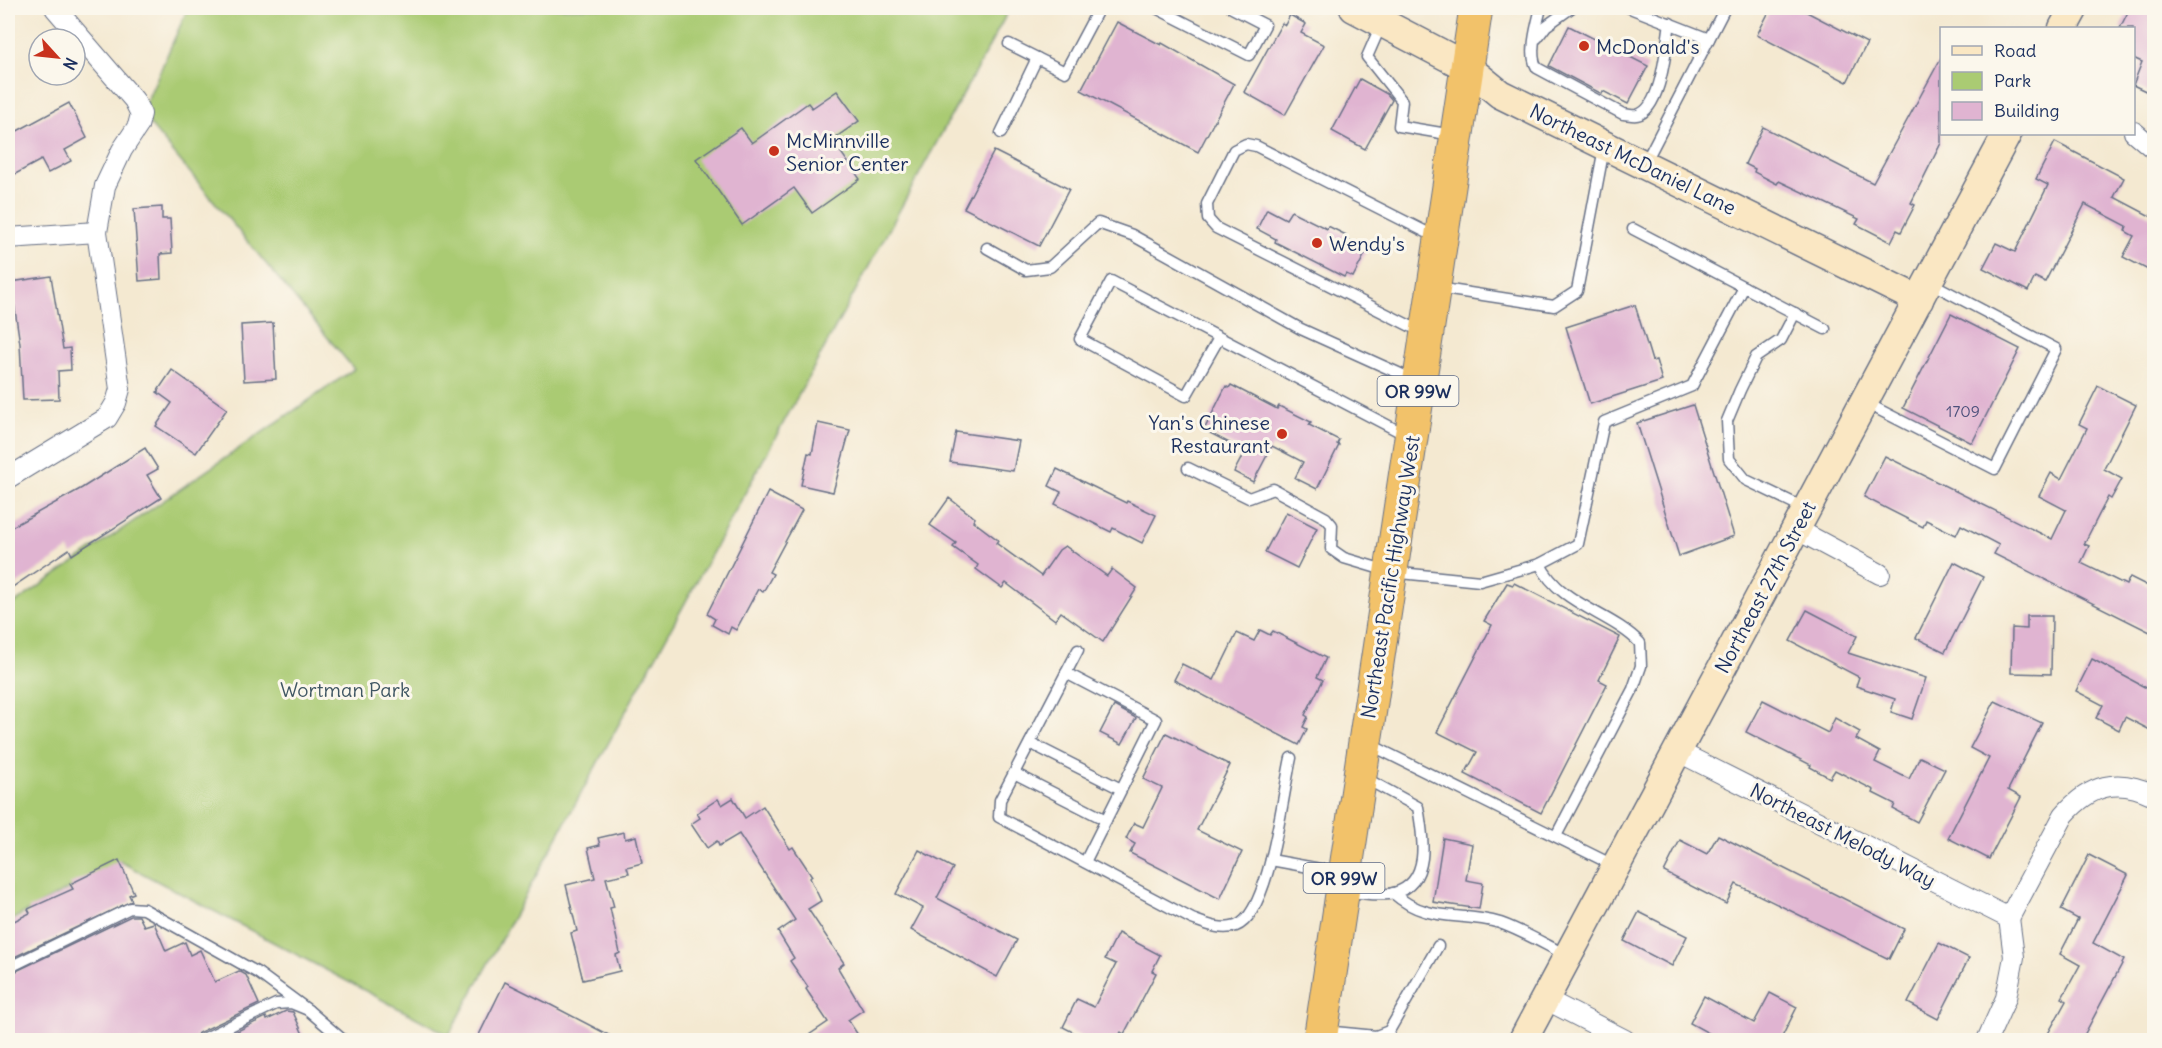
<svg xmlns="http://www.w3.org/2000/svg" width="2162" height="1048" viewBox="0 0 2162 1048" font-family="Delius,sans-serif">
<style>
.green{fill:#aacb73;stroke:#627d68;stroke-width:1.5}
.building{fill:#e0b4d1}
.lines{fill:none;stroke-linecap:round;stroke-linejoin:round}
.lane-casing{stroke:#677086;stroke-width:13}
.street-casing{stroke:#677086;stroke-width:22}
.secondary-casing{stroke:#677086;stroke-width:31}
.highway-casing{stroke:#677086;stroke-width:35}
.lane{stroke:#fff;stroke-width:10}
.street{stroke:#fff;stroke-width:20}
.secondary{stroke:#fae7c3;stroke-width:28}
.highway{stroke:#f2c26a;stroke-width:33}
.poi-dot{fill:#c8321e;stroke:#fbf7ec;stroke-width:2}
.labels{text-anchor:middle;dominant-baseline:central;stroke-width:6;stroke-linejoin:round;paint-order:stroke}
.number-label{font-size:16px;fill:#4c507b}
.shield{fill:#fbf7ec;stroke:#5e6b89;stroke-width:1.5}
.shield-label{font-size:18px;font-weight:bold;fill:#1b2f5e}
.poi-label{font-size:20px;fill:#1b2f5e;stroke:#fbf7ec;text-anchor:start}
.street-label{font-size:20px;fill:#1b2f5e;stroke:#fbf7ec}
.park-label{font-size:20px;fill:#3f5663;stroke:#fbf7ec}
</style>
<rect width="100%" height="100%" fill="#fbf7ec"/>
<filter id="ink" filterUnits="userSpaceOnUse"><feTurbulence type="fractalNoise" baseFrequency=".0167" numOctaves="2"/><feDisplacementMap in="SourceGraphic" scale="12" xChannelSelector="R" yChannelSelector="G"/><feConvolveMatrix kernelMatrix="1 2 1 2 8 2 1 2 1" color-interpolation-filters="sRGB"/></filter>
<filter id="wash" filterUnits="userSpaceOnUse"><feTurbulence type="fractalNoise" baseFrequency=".008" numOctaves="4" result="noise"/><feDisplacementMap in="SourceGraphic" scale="24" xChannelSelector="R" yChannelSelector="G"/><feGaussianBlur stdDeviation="1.35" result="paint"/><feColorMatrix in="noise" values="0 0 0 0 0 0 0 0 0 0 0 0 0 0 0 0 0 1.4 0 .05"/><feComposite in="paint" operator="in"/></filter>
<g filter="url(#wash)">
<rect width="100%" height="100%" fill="#f4e9d1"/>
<polygon class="green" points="188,8 1010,8 449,1035 119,861 8,922 8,608 354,369 141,114"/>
<g id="blocks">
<g class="building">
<polygon points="1771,8 1799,8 1867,43 1847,82 1757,35"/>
<polygon points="2130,8 2154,8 2154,95 2133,85 2142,62 2133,58 2133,28 2120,28"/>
<polygon points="1290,15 1306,24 1301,33 1324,45 1285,115 1244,92 1282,23 1285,25"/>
<polygon points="1117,22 1161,45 1162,43 1234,84 1198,152 1081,90"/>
<polygon points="1569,26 1648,66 1628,104 1603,91 1602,94 1549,66"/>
<polygon points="1941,58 1941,143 1911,203 1915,205 1901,232 1897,230 1891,242 1856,224 1859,219 1779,181 1777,184 1754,172 1755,169 1745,164 1763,127 1873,183"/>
<polygon points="1360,79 1387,94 1392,100 1365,149 1332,131"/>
<polygon points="837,91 859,121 832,140 860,179 812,213 794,188 742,225 696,159 741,128 752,143 808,103 812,108"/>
<polygon points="69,103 87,138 65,150 71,161 48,173 41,160 8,178 8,136"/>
<polygon points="2055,142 2124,178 2114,197 2154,218 2154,273 2123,257 2134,236 2125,231 2127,226 2085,204 2045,282 2035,277 2028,291 1983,268 1996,243 2015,252 2048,185 2036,179"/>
<polygon points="994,151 1069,189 1039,246 964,208"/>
<polygon points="162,207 162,219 170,219 172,253 160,254 161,279 139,281 134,209"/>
<polygon points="1267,209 1286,219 1291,211 1327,229 1328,226 1346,235 1345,238 1366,252 1353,277 1346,274 1344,277 1275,242 1276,239 1257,229"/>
<polygon points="51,276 63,349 70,348 71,370 58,371 59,399 23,400 20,344 11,282"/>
<polygon points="1635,305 1652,361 1656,360 1662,381 1590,404 1566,327"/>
<polygon points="1951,314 2020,349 1972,443 1903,408"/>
<polygon points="273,323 276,379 244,381 241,325"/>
<polygon points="172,370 227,409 196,453 156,426 172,403 157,392"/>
<polygon points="1231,385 1277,409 1279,406 1311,422 1309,425 1339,440 1337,444 1339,445 1317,489 1295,478 1303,462 1272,446 1253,482 1234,472 1245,451 1204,430 1226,386 1229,388"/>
<polygon points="2098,386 2136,405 2104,469 2122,479 2111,499 2108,497 2084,544 2089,546 2081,563 2126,585 2130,577 2154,589 2154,634 1994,554 1999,545 1961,525 1956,535 1926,520 1923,527 1864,497 1885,456 2052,539 2066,510 2039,496 2051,473 2061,479 2087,428 2079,424"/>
<polygon points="1693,405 1734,536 1679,556 1637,423"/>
<polygon points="818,423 850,430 833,492 801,485 808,453 812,454"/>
<polygon points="956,432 1019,441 1013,471 950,462"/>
<polygon points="145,448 158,469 147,475 161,498 72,555 69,549 8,590 8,529 82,488"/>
<polygon points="1057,469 1126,503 1127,501 1156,515 1142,543 1113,528 1111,532 1055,504 1061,492 1049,486"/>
<polygon points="768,492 802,510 769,572 773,574 763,592 758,589 736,630 731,627 728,634 712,625 715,619 707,614"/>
<polygon points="949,498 975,518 973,521 998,540 996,543 1041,576 1059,550 1065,546 1107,576 1112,569 1137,588 1103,642 1061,612 1055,620 1006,583 1002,588 976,569 978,565 953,547 956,543 930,525"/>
<polygon points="1286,512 1317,528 1297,568 1265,552"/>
<polygon points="1954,562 1983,577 1945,652 1916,638"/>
<polygon points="1507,583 1513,585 1514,583 1620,637 1599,680 1607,684 1541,813 1465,774 1477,752 1437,732 1492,625 1484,621"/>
<polygon points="1807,610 1857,636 1848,653 1926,678 1912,719 1891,712 1895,699 1856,686 1859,677 1790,641"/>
<polygon points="2027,616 2052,616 2051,674 2011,673 2012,628 2027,629"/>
<polygon points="1260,630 1270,635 1273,631 1326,658 1317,677 1323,680 1305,715 1308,717 1303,727 1307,729 1299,745 1174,680 1182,664 1214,680 1237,633 1254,641"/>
<polygon points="2092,659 2154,692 2154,732 2125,717 2119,730 2096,718 2103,705 2076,691"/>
<polygon points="1763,700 1828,733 1835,718 1860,732 1856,739 1880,752 1875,762 1909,779 1920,757 1945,769 1917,822 1893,809 1895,804 1873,793 1874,790 1835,770 1830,778 1810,767 1811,765 1746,732"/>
<polygon points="1995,701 2042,723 2008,790 2021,797 1989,859 1948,838 1989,758 1970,748"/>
<polygon points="1114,706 1136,718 1122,744 1100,733"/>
<polygon points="1166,733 1230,765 1197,830 1242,852 1220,899 1130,853 1135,844 1126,839 1134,823 1143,827 1162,788 1143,779"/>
<polygon points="733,798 745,818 763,806 790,849 793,847 812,876 810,878 821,901 808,909 844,963 838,968 863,1010 848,1020 862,1041 800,1041 828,1022 806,989 808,987 790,961 794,958 778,932 795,920 739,834 719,846 717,841 707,848 691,824 700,818 697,813 718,799 722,805"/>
<polygon points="624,832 625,839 636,836 642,863 627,867 629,873 606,878 614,907 610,908 620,953 616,955 620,971 583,980 571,933 577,931 566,885 595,878 588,848 600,845 598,838"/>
<polygon points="1718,835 1904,929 1889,959 1736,884 1726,904 1664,872 1680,840 1707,854"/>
<polygon points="1443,838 1472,844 1466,880 1483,883 1479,909 1433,902"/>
<polygon points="919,850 953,868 937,898 1017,940 997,977 911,930 923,908 896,894"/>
<polygon points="2089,855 2128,875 2093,943 2124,960 2081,1041 2044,1041 2066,1001 2062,998 2080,965 2060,954 2078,919 2061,910"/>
<polygon points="119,860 134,893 129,895 132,901 8,960 8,924 30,913 28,909 73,889 70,884"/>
<polygon points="1639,912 1687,936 1672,966 1624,941"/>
<polygon points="131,916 139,916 144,926 154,923 166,951 185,942 190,955 200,950 215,982 239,971 246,975 259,1004 198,1033 194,1041 8,1041 8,975"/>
<polygon points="1118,933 1160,955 1152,971 1156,973 1124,1034 1121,1032 1116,1041 1090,1041 1063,1027 1077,999 1094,1007 1116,964 1105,959"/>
<polygon points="1939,943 1969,958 1938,1019 1908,1003"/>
<polygon points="505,982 547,1003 620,1041 476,1041"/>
<polygon points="1770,993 1797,1007 1782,1037 1788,1041 1723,1041 1690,1023 1704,996 1754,1023"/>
<polygon points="286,1011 293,1012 306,1041 217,1041 266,1017 267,1020"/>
</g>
</g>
</g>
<g filter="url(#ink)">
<use href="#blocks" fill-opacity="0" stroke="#677086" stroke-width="1.5"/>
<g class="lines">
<g class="lane-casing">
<g id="lane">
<polyline points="1156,8 1249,55 1265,25 1232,8"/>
<path d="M1541,8C1537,24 1528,55 1537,68L1623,114C1627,114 1633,116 1637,115C1662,109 1666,45 1670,23"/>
<polyline points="1630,8 1709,39"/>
<polyline points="1381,25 1367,57 1402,101 1399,126 1453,135"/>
<polyline points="1537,38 1546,26 1571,8"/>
<polyline points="1009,44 1065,72 1099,8"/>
<polyline points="1001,133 1037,58"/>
<polyline points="1644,165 1725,8"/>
<polyline points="987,248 1026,270 1050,267 1098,223 1132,235 1301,329 1416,381"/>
<polyline points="1744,287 1825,329"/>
<polyline points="1437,288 1554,306 1577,291 1604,148"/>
<polyline points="1795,313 1781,340 1756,357 1740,390 1727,421 1729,459 1746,480 1806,509"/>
<polyline points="1422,332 1216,228 1208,219 1207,204 1234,150 1246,144 1256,146 1438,238"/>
<polyline points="1219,338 1186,396 1080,339 1111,281 1408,436"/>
<polyline points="1864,402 1995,469 2056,349 1929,282"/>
<polyline points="1188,468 1249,498 1273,489 1326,518 1332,525 1331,549 1344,558 1391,572 1480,581 1540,564 1578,544 1604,422 1692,386 1744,287 1633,229"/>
<path d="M1540,564C1560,605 1610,612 1640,643L1641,666L1633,689L1556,836"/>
<path d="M1078,650L1000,800L999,817L1192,919C1206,924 1221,931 1236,926C1270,914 1283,792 1291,758"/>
<polyline points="1066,673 1156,720 1085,862"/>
<polyline points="1030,743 1121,789"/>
<polyline points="1369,744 1615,866"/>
<polyline points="1014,773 1106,820"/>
<polyline points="1271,860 1342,873"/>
<path d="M1346,892C1360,892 1380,897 1394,893C1432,883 1423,836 1418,807L1363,777"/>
<path d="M1393,893C1428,924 1459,911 1500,923C1523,931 1546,945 1568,956"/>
<polyline points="8,968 130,908 144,909 258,973 308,1010"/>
<polyline points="1324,1031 1376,1036 1389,1031 1438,946"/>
<polyline points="201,1040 276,1004 291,1003 308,1010 343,1040"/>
</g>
</g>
<g class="street-casing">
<g id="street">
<polyline points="2134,132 2154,149"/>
<polyline points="8,238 97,232"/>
<polyline points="8,478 107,418 116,403 120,389 97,232 105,186 122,150 138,126 141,114 134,100 55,8"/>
<polyline points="1796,529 1880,574"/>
<polyline points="1677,751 2009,918"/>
<path d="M2009,918L2064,815C2090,785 2117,777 2154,795"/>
<polyline points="1545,999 1625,1040"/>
<polyline points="1987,1040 2006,998 2014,957 2009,918"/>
</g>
</g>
<g class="secondary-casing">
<g id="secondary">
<polyline points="1354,8 1467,67 1500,94 1919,300"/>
<polyline points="2063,28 2074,8"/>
<polyline points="1523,1040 2007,134"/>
</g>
</g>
<g class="highway-casing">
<polyline id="highway" points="1320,1040 1476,8"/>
</g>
<use href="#lane" class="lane"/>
<use href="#street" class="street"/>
<use href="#secondary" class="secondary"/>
<use href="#highway" class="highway"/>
</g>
</g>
<g class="poi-dot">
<circle cx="1584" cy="46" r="6"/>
<circle cx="774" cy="151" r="6"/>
<circle cx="1317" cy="243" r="6"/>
<circle cx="1282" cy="434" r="6"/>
</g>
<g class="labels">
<g class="number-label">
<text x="1963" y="411">1709</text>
</g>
<g class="shield">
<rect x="1377.5" y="376" width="81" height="30" rx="4.5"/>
<rect x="1303.5" y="863" width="81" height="30" rx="4.5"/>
</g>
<g class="shield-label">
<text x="1418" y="391">OR 99W</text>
<text x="1344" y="878">OR 99W</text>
</g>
<g class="poi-label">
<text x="1596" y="46">McDonald's</text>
<text x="786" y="140">McMinnville<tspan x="786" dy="23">Senior Center</tspan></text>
<text x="1329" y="243">Wendy's</text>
<text x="1270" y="422" text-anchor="end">Yan's Chinese<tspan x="1270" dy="23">Restaurant</tspan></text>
</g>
<g class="street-label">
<text transform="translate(1633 159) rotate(26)">Northeast McDaniel Lane</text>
<text transform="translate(1390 577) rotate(-81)">Northeast Pacific Highway West</text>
<text transform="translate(1765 587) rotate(-62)">Northeast 27th Street</text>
<text transform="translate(1843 835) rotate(27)">Northeast Melody Way</text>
</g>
<g class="park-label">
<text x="345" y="689">Wortman Park</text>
</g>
</g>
<rect width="2162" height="1048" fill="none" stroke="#fbf7ec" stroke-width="30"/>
<rect x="1940" y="27" width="195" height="108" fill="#fbf7ec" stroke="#a1a7b3" stroke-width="1.5"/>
<rect x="1952" y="46" width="30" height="9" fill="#fae7c3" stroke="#a1a7b3" stroke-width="1.5"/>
<text x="1994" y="57" font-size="18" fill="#1b2f5e">Road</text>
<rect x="1952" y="72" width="30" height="18" fill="#aacb73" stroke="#a1a7b3" stroke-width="1.5"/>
<text x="1994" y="87" font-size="18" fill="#1b2f5e">Park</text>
<rect x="1952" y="102" width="30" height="18" fill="#e0b4d1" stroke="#a1a7b3" stroke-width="1.5"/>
<text x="1994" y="117" font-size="18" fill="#1b2f5e">Building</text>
<g transform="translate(57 57) rotate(117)"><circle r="28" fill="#fbf7ec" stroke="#a1a7b3" stroke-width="1.5"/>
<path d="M0-4.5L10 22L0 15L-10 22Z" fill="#c8321e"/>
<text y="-9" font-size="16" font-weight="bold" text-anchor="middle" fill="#1b2f5e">N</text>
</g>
</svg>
